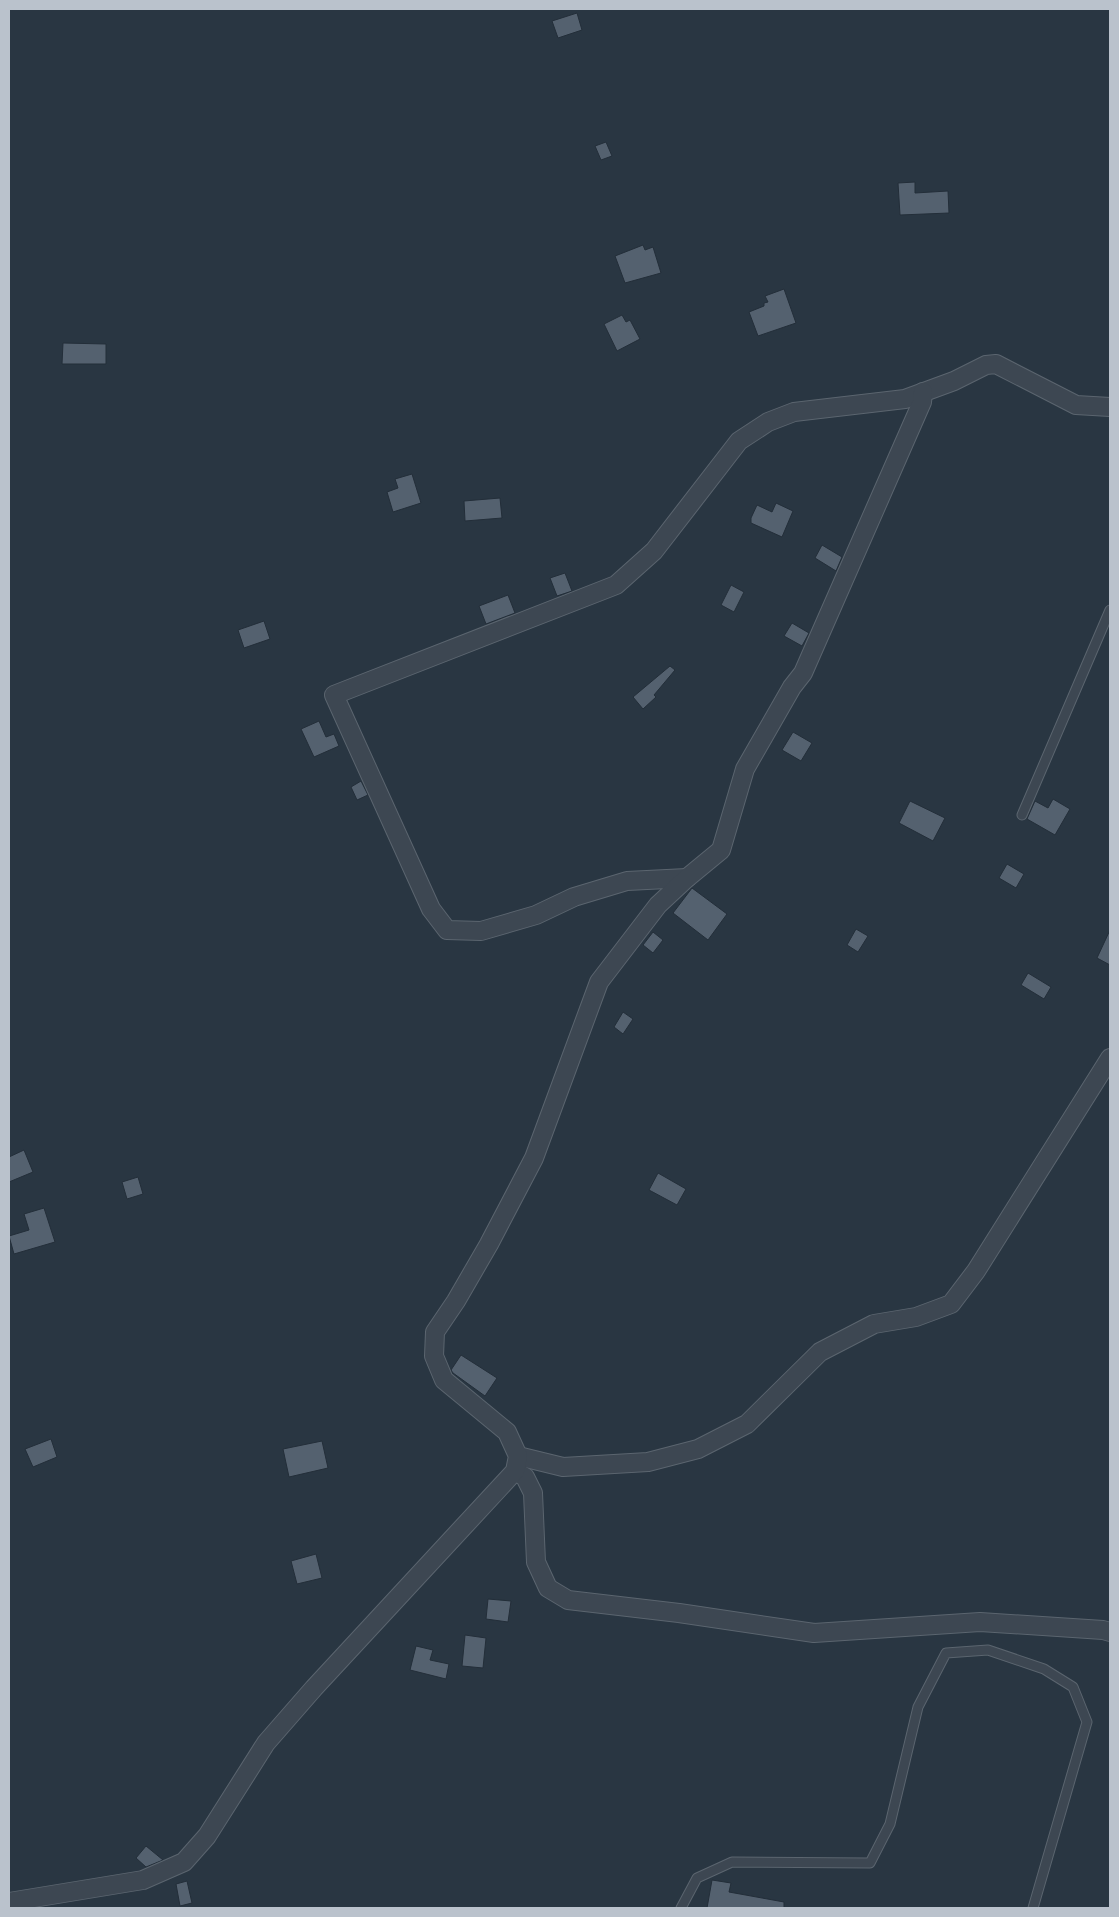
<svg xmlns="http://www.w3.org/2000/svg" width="1119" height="1917" viewBox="0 0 1119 1917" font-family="Roboto,sans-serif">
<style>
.building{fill:#54616f;stroke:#232e39}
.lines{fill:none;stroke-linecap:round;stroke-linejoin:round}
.service-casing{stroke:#5b656f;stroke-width:11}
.minor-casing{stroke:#5b656f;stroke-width:20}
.service{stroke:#3d4752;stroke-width:9}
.minor{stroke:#3d4752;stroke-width:18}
</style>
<rect width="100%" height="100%" fill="#293642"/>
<g class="building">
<polygon points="577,13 582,30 558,38 552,21"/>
<polygon points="606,142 612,156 601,160 595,146"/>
<polygon points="915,182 915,193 948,191 949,213 900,215 898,183"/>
<polygon points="643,245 645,250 653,247 661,273 625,283 615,256"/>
<polygon points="784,289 796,323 758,336 749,312 764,306 764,303 768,302 765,296"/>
<polygon points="622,315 626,322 630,320 640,339 617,351 604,324"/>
<polygon points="63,343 106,344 106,364 62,364"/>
<polygon points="412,474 421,503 393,512 387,492 398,488 395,479"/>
<polygon points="500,498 502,518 465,521 464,501"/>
<polygon points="776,503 793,511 782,537 751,523 751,518 757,505 772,512"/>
<polygon points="822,545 842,557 836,571 815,558"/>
<polygon points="565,573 572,591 557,596 550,578"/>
<polygon points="731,585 744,592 734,612 721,605"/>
<polygon points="508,595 515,613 486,624 479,606"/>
<polygon points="264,621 270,639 244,648 238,630"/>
<polygon points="792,623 809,633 802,646 784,636"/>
<polygon points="670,666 675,670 654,695 656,697 643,709 633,697"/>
<polygon points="319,721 326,737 334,734 339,746 314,757 301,729"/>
<polygon points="793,732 812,743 801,761 782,750"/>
<polygon points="361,781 368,795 357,800 351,787"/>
<polygon points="1053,799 1070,809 1055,835 1027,819 1035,801 1048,808"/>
<polygon points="910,801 945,818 933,841 899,823"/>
<polygon points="1007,864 1024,874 1016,888 999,878"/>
<polygon points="692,888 727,914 708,940 673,913"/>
<polygon points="856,929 868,936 858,952 847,945"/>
<polygon points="1110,930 1110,965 1097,958"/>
<polygon points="653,932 663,940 653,953 643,945"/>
<polygon points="1028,973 1051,987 1044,999 1021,985"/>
<polygon points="623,1012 633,1019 623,1034 614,1027"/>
<polygon points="24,1150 33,1172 9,1182 9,1157"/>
<polygon points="658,1173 686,1189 677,1205 649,1190"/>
<polygon points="138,1177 143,1194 127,1199 122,1182"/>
<polygon points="44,1208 55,1242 14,1254 9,1236 29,1230 24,1214"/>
<polygon points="461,1355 497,1378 485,1396 453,1373 451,1370"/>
<polygon points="51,1439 57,1457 33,1467 25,1449"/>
<polygon points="322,1441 328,1468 289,1477 283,1449"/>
<polygon points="316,1554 322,1578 297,1584 291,1561"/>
<polygon points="488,1599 511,1601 508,1622 486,1619"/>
<polygon points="465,1635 486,1638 483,1668 462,1666"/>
<polygon points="416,1646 433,1650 430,1660 449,1664 446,1679 410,1670"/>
<polygon points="146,1846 163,1860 146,1867 136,1858"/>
<polygon points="712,1880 731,1883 729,1892 784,1902 784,1908 707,1908"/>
<polygon points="187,1881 192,1903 180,1906 176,1884"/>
</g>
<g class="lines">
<g class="service-casing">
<g id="service">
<polyline points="1022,815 1110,610"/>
<polyline points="681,1908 697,1878 732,1862 870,1863 890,1824 918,1707 946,1653 988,1650 1044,1669 1073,1687 1087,1722 1033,1908"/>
</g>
</g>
<g class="minor-casing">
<g id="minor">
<polyline points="687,878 627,881 574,897 536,915 481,931 447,930 431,909 334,695 616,585 654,551 739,441 768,422 794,412 905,399 954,381 986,365 996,364 1076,405 1110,407"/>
<polyline points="518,1456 563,1467 648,1462 698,1449 747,1424 820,1352 874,1324 916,1317 951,1304 976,1271 1110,1058"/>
<polyline points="515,1471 525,1477 533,1493 536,1562 548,1588 568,1600 679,1613 814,1633 980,1622 1103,1630 1110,1632"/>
<polyline points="9,1902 143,1880 184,1862 207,1836 266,1743 314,1688 515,1471 518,1456 507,1432 444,1380 434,1356 435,1332 456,1301 489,1244 534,1158 599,982 658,905 687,878 721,850 745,769 792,687 803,673 922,402 923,392"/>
</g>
</g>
<use href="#service" class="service"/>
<use href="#minor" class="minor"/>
</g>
<rect width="1119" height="1917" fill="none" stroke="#bac2cc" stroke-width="20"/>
</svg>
